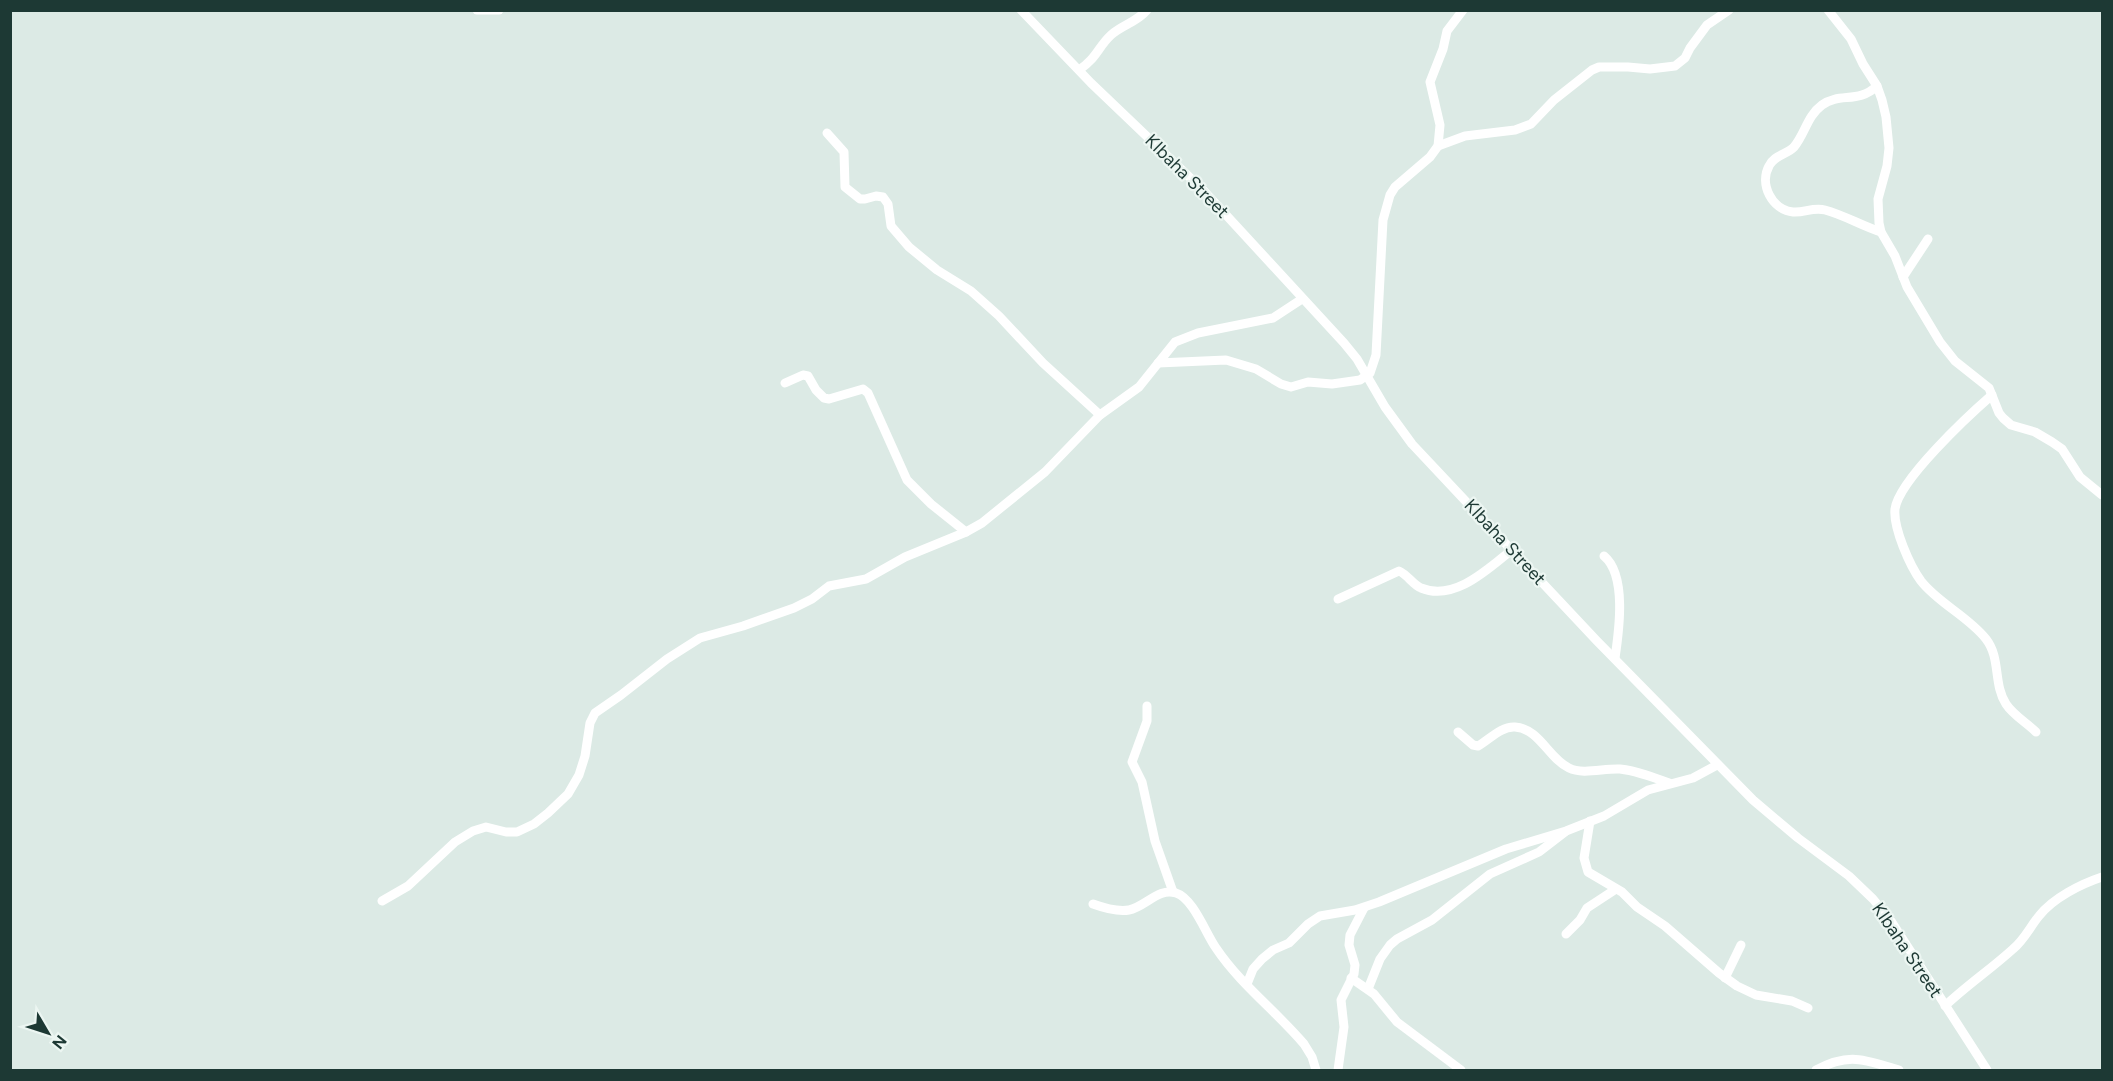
<svg xmlns="http://www.w3.org/2000/svg" width="2113" height="1081" viewBox="0 0 2113 1081" font-family="Figtree,sans-serif">
<style>
.lines{fill:none;stroke-linecap:round;stroke-linejoin:round}
.minor{stroke:#fff;stroke-width:9}
.labels{text-anchor:middle;dominant-baseline:central;stroke-width:4.5;stroke-linejoin:round;paint-order:stroke}
.street-label{font-size:18px;fill:#1d3934;stroke:#ecf6f2}
</style>
<rect width="100%" height="100%" fill="#dceae5"/>
<g class="lines">
<g class="minor">
<polyline points="477,10 499,10"/>
<polyline points="1021,10 1091,83 1204,191 1344,343 1357,359 1385,407 1412,444 1597,641 1753,800 1798,838 1849,876 1873,899 1891,921 1987,1070"/>
<polyline points="1828,10 1851,39 1863,64 1877,86 1882,100 1886,117 1889,148 1887,166 1878,199 1879,223 1881,232 1895,256 1907,287 1940,342 1955,361 1989,388 1999,413 2003,418 2011,425 2035,432 2052,442 2062,449 2080,477 2102,495"/>
<path d="M1079,70C1097,58 1098,47 1111,35C1122,25 1137,22 1147,10"/>
<path d="M1877,86C1858,104 1840,92 1822,105C1807,116 1805,134 1794,147C1786,155 1774,155 1769,166C1759,184 1772,210 1793,212C1804,213 1813,207 1825,210C1844,215 1862,226 1881,232"/>
<polyline points="827,133 844,152 845,187 860,199 865,199 876,196 883,197 888,204 891,226 909,247 937,270 971,291 999,316 1043,363 1100,415"/>
<polyline points="1438,146 1465,136 1515,130 1531,124 1554,100 1592,70 1599,67 1628,67 1650,69 1675,66 1685,58 1690,48 1707,25 1729,10"/>
<polyline points="1903,277 1928,239"/>
<polyline points="1158,363 1226,360 1256,369 1281,384 1291,387 1308,382 1332,384 1360,380 1370,373 1376,355 1383,220 1390,195 1395,187 1430,157 1438,146 1440,125 1430,82 1443,49 1447,31 1463,10"/>
<polyline points="785,383 803,375 808,376 816,390 824,398 829,399 863,389 868,393 907,480 931,504 966,532"/>
<path d="M1992,395C1969,415 1899,480 1895,509C1893,528 1910,566 1921,581C1938,603 1969,617 1986,639C2001,658 1993,684 2006,704C2013,715 2027,723 2036,732"/>
<path d="M1604,556C1627,575 1619,631 1615,658"/>
<path d="M1338,599L1399,571C1408,575 1412,584 1421,588C1455,602 1489,568 1513,549"/>
<polyline points="1147,706 1147,721 1132,762 1142,782 1155,841 1173,892"/>
<path d="M1458,732L1473,745L1478,746C1489,740 1501,726 1515,727C1540,729 1548,758 1569,768C1583,775 1604,768 1620,769C1637,771 1653,777 1669,783"/>
<polyline points="1590,821 1584,858 1588,872 1622,892 1637,907 1665,926 1719,973 1737,986 1756,995 1792,1001 1808,1008"/>
<polyline points="382,901 408,886 455,842 473,831 486,827 506,832 517,832 534,824 548,813 568,794 579,775 585,756 590,723 595,713 621,695 667,659 700,638 743,626 794,608 812,599 829,586 866,579 905,557 966,532 982,523 1045,472 1100,415 1139,387 1175,342 1198,333 1273,318 1302,299"/>
<path d="M1093,904C1104,908 1117,912 1129,910C1145,907 1159,887 1176,893C1193,898 1206,934 1216,948C1240,984 1276,1011 1304,1044L1312,1057L1316,1070"/>
<polyline points="1566,934 1580,920 1587,908 1616,889"/>
<polyline points="1351,978 1374,994 1397,1022 1461,1070"/>
<polyline points="1725,978 1741,945"/>
<polyline points="1247,984 1253,969 1262,959 1273,950 1289,943 1308,924 1320,916 1355,910 1379,902 1506,849 1566,831 1604,816 1648,790 1693,778 1717,765"/>
<polyline points="1368,989 1380,959 1390,945 1397,939 1432,920 1490,874 1539,852 1565,832"/>
<path d="M1945,1006C1966,986 1991,969 2013,949C2024,940 2030,927 2039,916C2053,898 2081,884 2102,877"/>
<polyline points="1338,1070 1344,1027 1341,1000 1354,974 1355,965 1349,945 1350,935 1364,908"/>
<path d="M1816,1070C1850,1052 1864,1060 1899,1070"/>
</g>
</g>
<g class="labels">
<g class="street-label">
<text transform="translate(1187 176) rotate(45)">KIbaha Street</text>
<text transform="translate(1505 542) rotate(47)">KIbaha Street</text>
<text transform="translate(1907 950) rotate(56)">KIbaha Street</text>
</g>
</g>
<rect width="2113" height="1081" fill="none" stroke="#1d3934" stroke-width="24"/>
<g transform="translate(48 1033) rotate(129)" stroke="#ecf6f2" stroke-width="4.5" paint-order="stroke">
<path d="M0-4.5L10 22L0 15L-10 22Z" fill="#1d3934"/>
<text y="-9" font-size="16" font-weight="bold" text-anchor="middle" fill="#1d3934">N</text>
</g>
</svg>
